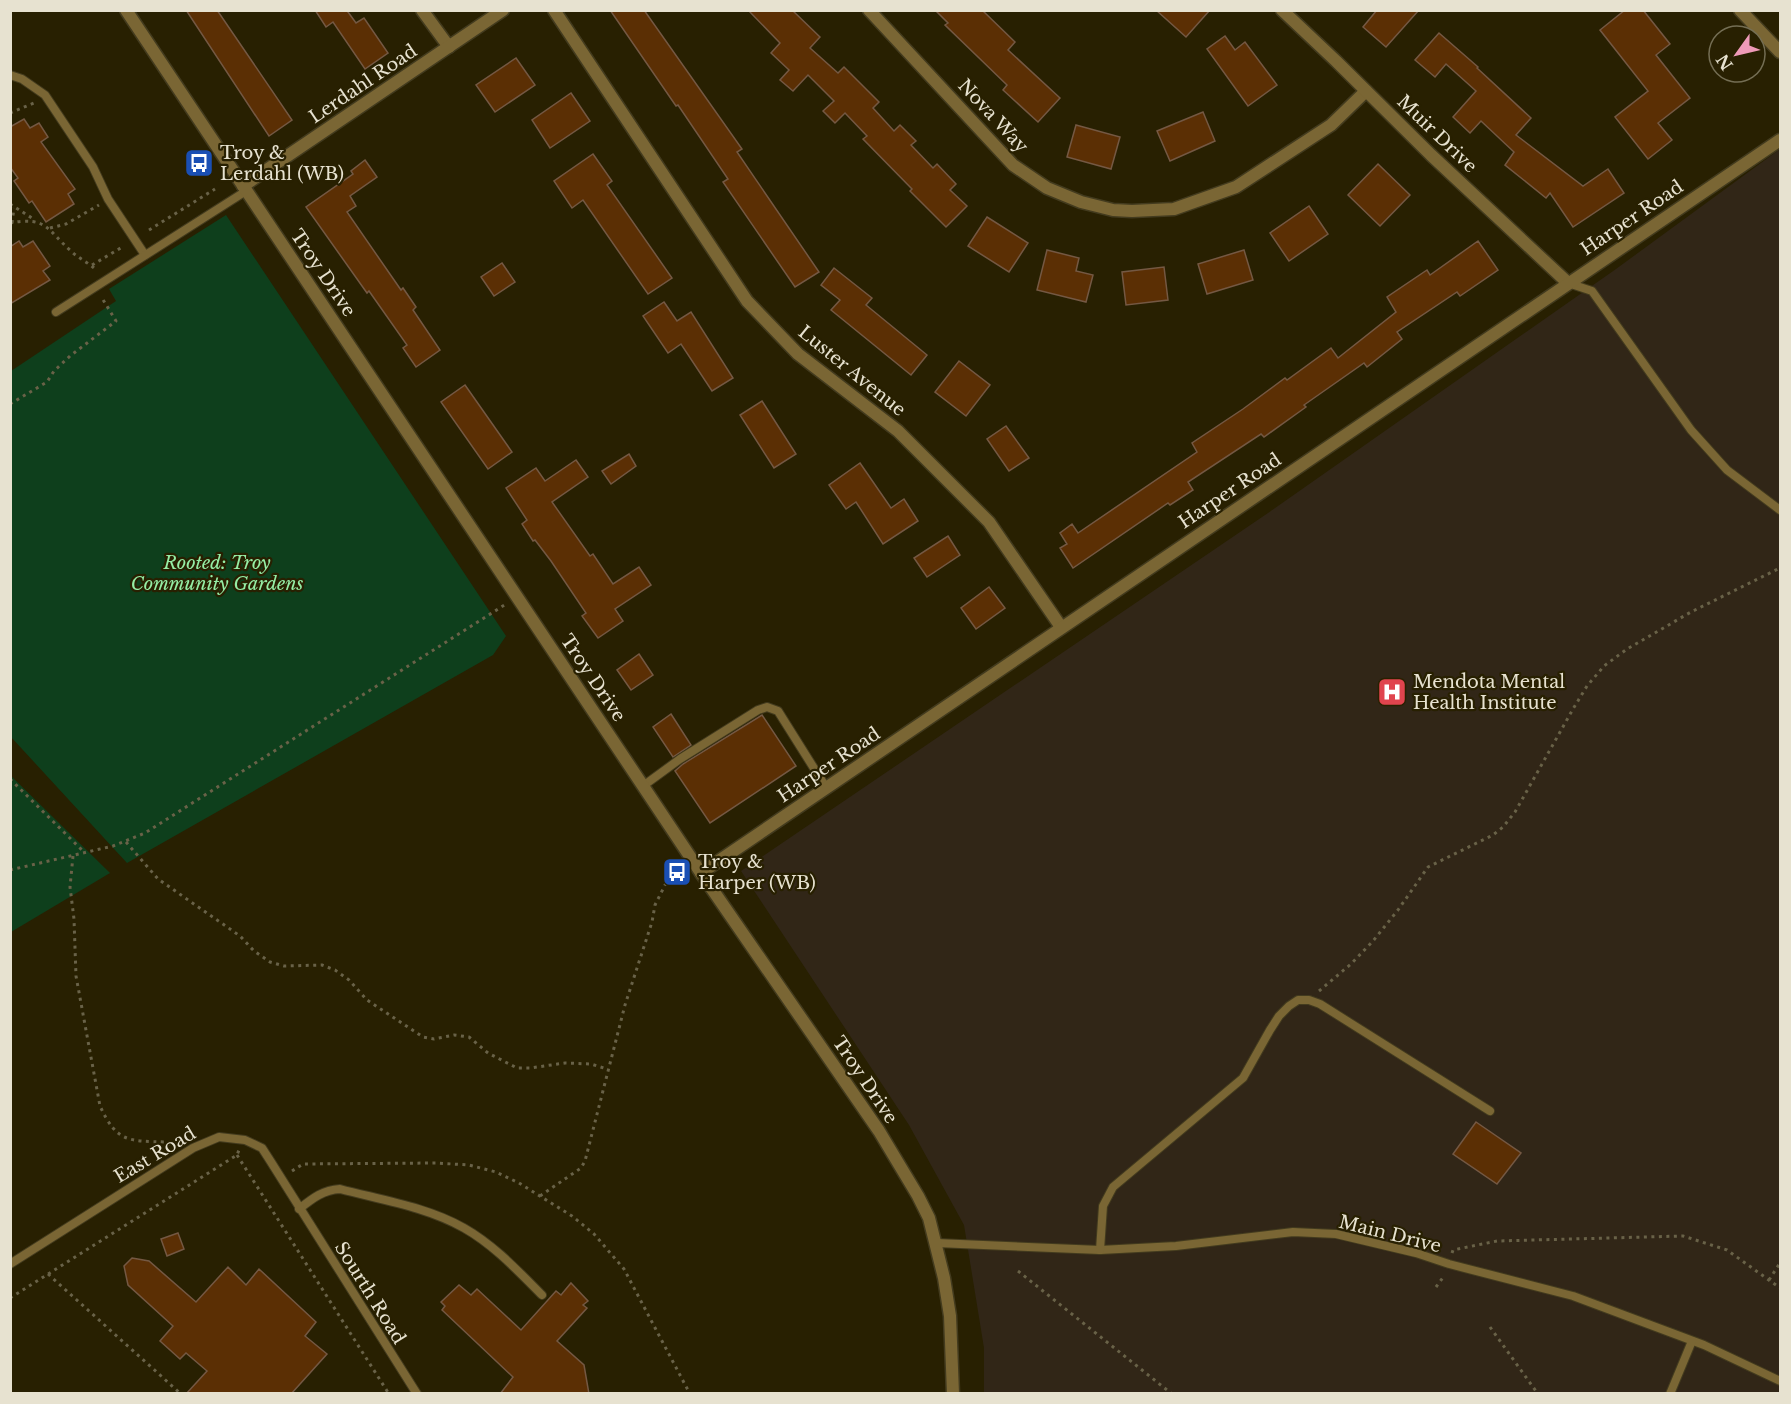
<svg xmlns="http://www.w3.org/2000/svg" width="1791" height="1404" viewBox="0 0 1791 1404" font-family="'Libre Baskerville',serif">
<style>
.medical{fill:#312617}
.green{fill:#0e3f1c}
.building{fill:#5b2f04;stroke:#745843;stroke-width:1.5}
.lines{fill:none;stroke-linecap:round;stroke-linejoin:round}
.service-casing{stroke:#433b1e;stroke-width:10}
.minor-casing{stroke:#433b1e;stroke-width:15}
.tertiary-casing{stroke:#433b1e;stroke-width:15}
.path{stroke:#696248;stroke-width:3;stroke-dasharray:3 4.5;stroke-linecap:butt}
.service{stroke:#7a6634;stroke-width:8}
.minor{stroke:#7a6634;stroke-width:12}
.tertiary{stroke:#7a6634;stroke-width:12}
.labels{text-anchor:middle;dominant-baseline:central;stroke-width:4.5;stroke-linejoin:round;paint-order:stroke}
.street-label{font-size:18px;fill:#e7e2d0;stroke:#282001}
.poi-label{font-size:18px;fill:#e7e2d0;stroke:#282001;text-anchor:start}
.park-label{font-size:18px;font-style:italic;fill:#95eea5;stroke:#282001}
</style>
<rect width="100%" height="100%" fill="#282001"/>
<polygon class="medical" points="1780,149 1780,1393 984,1393 984,1348 964,1225 909,1125 741,871 1268,513 1616,269"/>
<g class="green">
<polygon points="226,215 506,636 493,655 127,863 11,737 11,371 116,301 109,289"/>
<polygon points="10,775 110,873 11,932 10,932"/>
</g>
<g class="building">
<polygon points="186,10 217,10 292,120 269,136"/>
<polygon points="315,10 350,10 348,12 356,23 364,18 388,53 365,69 333,22 326,27"/>
<polygon points="610,10 644,10 742,149 737,152 819,272 795,287 723,182 728,179 678,105 676,106"/>
<polygon points="748,10 792,10 820,37 810,48 838,73 844,67 879,102 873,108 894,131 900,125 916,141 911,145 933,168 937,164 956,184 950,190 967,206 946,227 910,191 912,189 863,139 867,136 845,113 835,123 823,111 834,101 808,75 793,91 780,80 789,70 771,53 780,43"/>
<polygon points="935,10 982,10 1015,42 1008,50 1060,98 1038,122 1003,90 1007,85 945,25 948,23"/>
<polygon points="1156,10 1210,10 1186,37"/>
<polygon points="1377,10 1419,10 1386,47 1363,27"/>
<polygon points="1625,10 1643,10 1670,44 1656,55 1690,98 1658,123 1672,140 1648,159 1615,117 1648,91 1600,30"/>
<polygon points="1439,33 1478,67 1477,68 1531,118 1516,135 1583,186 1608,169 1624,193 1573,227 1550,193 1546,198 1505,165 1514,152 1481,121 1470,133 1453,117 1476,91 1446,64 1435,77 1415,60"/>
<polygon points="1225,36 1235,50 1245,42 1277,85 1248,106 1207,49"/>
<polygon points="516,58 535,85 495,112 476,85"/>
<polygon points="571,93 590,121 550,148 532,120"/>
<polygon points="1203,112 1215,141 1170,161 1157,131"/>
<polygon points="24,119 30,128 39,123 48,137 41,142 75,189 68,194 74,204 46,222 32,201 29,203 14,181 18,178 10,167 10,127"/>
<polygon points="1076,125 1120,137 1111,169 1067,157"/>
<polygon points="593,154 612,181 607,185 672,278 648,294 583,200 572,208 554,181"/>
<polygon points="365,160 377,177 350,196 356,206 347,212 401,290 403,288 416,307 413,310 440,350 416,367 403,348 407,345 369,291 367,293 306,207 353,174 351,171"/>
<polygon points="1378,164 1410,195 1380,226 1348,195"/>
<polygon points="1309,206 1328,234 1289,261 1270,233"/>
<polygon points="987,217 1028,243 1009,272 968,246"/>
<polygon points="19,241 23,247 33,241 50,266 43,271 50,280 10,304 10,247"/>
<polygon points="1478,241 1498,270 1460,296 1457,292 1397,332 1402,339 1367,367 1364,363 1304,405 1306,407 1264,437 1261,434 1188,482 1193,490 1170,505 1168,503 1073,568 1060,548 1067,544 1060,533 1072,524 1078,533 1197,452 1192,443 1243,409 1285,378 1287,380 1331,348 1338,358 1396,312 1387,297 1427,270 1430,275"/>
<polygon points="1047,250 1079,258 1076,271 1093,275 1086,302 1037,290"/>
<polygon points="1244,250 1253,280 1207,294 1198,264"/>
<polygon points="502,263 515,282 494,296 481,277"/>
<polygon points="1164,267 1168,300 1126,305 1122,272"/>
<polygon points="834,268 872,298 866,305 927,355 911,375 831,310 840,300 821,285"/>
<polygon points="664,302 677,321 691,312 733,378 712,391 681,344 668,353 643,316"/>
<polygon points="959,361 990,385 966,416 935,392"/>
<polygon points="465,385 512,452 488,469 441,402"/>
<polygon points="762,401 796,454 774,468 740,415"/>
<polygon points="1006,426 1029,458 1009,471 987,439"/>
<polygon points="629,454 636,466 611,484 602,471"/>
<polygon points="576,460 588,477 552,502 590,556 593,554 613,584 639,567 651,585 615,609 623,621 598,638 582,616 586,613 551,561 535,540 533,541 522,524 527,520 506,488 536,468 545,481"/>
<polygon points="860,463 891,508 904,499 918,521 883,544 856,502 846,509 829,485"/>
<polygon points="948,536 960,555 927,577 914,558"/>
<polygon points="989,587 1005,608 976,629 961,608"/>
<polygon points="639,654 653,675 631,690 617,670"/>
<polygon points="671,714 691,745 673,757 653,727"/>
<polygon points="762,715 796,766 710,823 675,771 683,764"/>
<polygon points="1476,1122 1521,1153 1497,1184 1453,1154"/>
<polygon points="178,1233 184,1249 167,1256 161,1239"/>
<polygon points="132,1258 149,1261 196,1302 228,1267 246,1285 259,1269 316,1322 305,1336 327,1354 291,1394 186,1394 207,1371 186,1353 180,1359 160,1341 173,1326 128,1285 124,1266"/>
<polygon points="571,1283 588,1301 583,1305 587,1308 557,1341 584,1365 589,1394 500,1394 513,1377 442,1310 445,1306 441,1302 459,1285 471,1295 477,1289 521,1330 556,1291 561,1295"/>
</g>
<g class="lines">
<g class="service-casing">
<g id="service">
<polyline points="10,75 22,79 45,95 93,167 108,199 145,255"/>
<polyline points="1568,283 1592,291 1691,430 1727,470 1780,510"/>
<polyline points="56,312 246,191"/>
<polyline points="643,786 680,759 758,710 767,707 778,711 827,789"/>
<path d="M299,1209C313,1198 323,1190 340,1189C382,1200 427,1207 464,1228C494,1245 518,1271 542,1295"/>
<polyline points="937,1243 1100,1250 1176,1246 1293,1232 1336,1234 1416,1253 1449,1264 1573,1296 1704,1345 1780,1381"/>
<polyline points="1100,1250 1103,1206 1113,1187 1243,1078 1270,1030 1279,1016 1289,1006 1298,1000 1309,1000 1320,1004 1490,1111"/>
<polyline points="10,1264 193,1148 219,1137 245,1140 262,1148 271,1162 417,1394"/>
<polyline points="1670,1394 1692,1341"/>
</g>
</g>
<g class="minor-casing">
<g id="minor">
<polyline points="422,10 449,47"/>
<polyline points="554,10 747,301 798,354 898,431 989,522 1061,627"/>
<polyline points="869,10 1013,165 1047,188 1081,202 1113,210 1132,211 1174,209 1236,187 1331,125 1366,91"/>
<polyline points="1282,10 1336,61 1431,155 1568,283"/>
<polyline points="1740,10 1780,52"/>
<polyline points="243,186 503,10"/>
<polyline points="701,873 1780,140"/>
</g>
</g>
<g class="tertiary-casing">
<polyline id="tertiary" points="126,10 701,873 879,1131 918,1196 929,1218 944,1278 950,1316 953,1394"/>
</g>
<g class="path">
<polyline points="10,113 34,103"/>
<polyline points="10,204 35,220"/>
<path d="M10,223C47,216 47,230 71,251C79,259 90,263 97,271"/>
<polyline points="12,223 14,208"/>
<polyline points="50,228 66,224 99,205"/>
<polyline points="149,230 215,189"/>
<polyline points="92,265 124,246"/>
<polyline points="10,404 47,382 54,371 70,356 116,321 102,298"/>
<polyline points="10,779 85,853"/>
<polyline points="126,842 158,879 240,936 254,951 270,962 284,966 322,965 335,970 349,980 367,1000 423,1037 434,1039 454,1035 469,1037 488,1053 517,1068 530,1068 565,1063 591,1064 607,1069"/>
<path d="M73,856L70,887L74,919L76,976L100,1106C117,1143 129,1141 167,1142L170,1147"/>
<polyline points="10,870 113,846 145,833 506,604"/>
<polyline points="1319,991 1351,964 1373,941 1398,910 1428,867 1493,835 1503,827 1515,812 1573,709 1587,686 1604,666 1627,649 1691,612 1780,568"/>
<polyline points="237,1155 389,1394"/>
<polyline points="292,1171 303,1164 436,1163 469,1165 496,1172 519,1183 572,1216 594,1234 624,1269 690,1394"/>
<polyline points="540,1196 581,1168 585,1161 625,1005 652,922 655,905 670,875 674,872"/>
<polyline points="1452,1253 1453,1250 1497,1241 1683,1236 1727,1250 1780,1288"/>
<polyline points="1018,1271 1172,1394"/>
<polyline points="48,1274 181,1394"/>
<polyline points="1769,1280 1780,1263"/>
<polyline points="1436,1287 1444,1276"/>
<polyline points="10,1298 237,1155 239,1150"/>
<polyline points="1490,1327 1538,1394"/>
</g>
<use href="#service" class="service"/>
<use href="#minor" class="minor"/>
<use href="#tertiary" class="tertiary"/>
</g>
<defs>
<g id="bus-square" transform="scale(1.5)"><rect x="-9" y="-9" width="18" height="18" rx="4" fill="#1a4fb4" stroke="#282001"/><path d="M-5-6H5V4H4V6H2V4H-2V6H-4V4H-5ZM-3.5-4V0h7V-4ZM-3.5 1.2v1.5H-2V1.2ZM2 1.2v1.5H3.5V1.2Z" fill="#fff"/></g>
<g id="hospital-square" transform="scale(1.5)"><rect x="-9" y="-9" width="18" height="18" rx="4" fill="#e0444e" stroke="#282001"/><path d="M-5-5h3v3.5h4V-5h3V5h-3V1.5h-4V5h-3Z" fill="#fff"/></g>
</defs>
<g fill-rule="evenodd">
<use href="#bus-square" x="199" y="163"/>
<use href="#hospital-square" x="1392" y="692"/>
<use href="#bus-square" x="677" y="872"/>
</g>
<g class="labels">
<g class="street-label">
<text transform="translate(363 84) rotate(-34)">Lerdahl Road</text>
<text transform="translate(993 116) rotate(47)">Nova Way</text>
<text transform="translate(1437 134) rotate(44)">Muir Drive</text>
<text transform="translate(1632 218) rotate(-34)">Harper Road</text>
<text transform="translate(323 273) rotate(56)">Troy Drive</text>
<text transform="translate(852 371) rotate(39)">Luster Avenue</text>
<text transform="translate(1230 491) rotate(-34)">Harper Road</text>
<text transform="translate(593 678) rotate(56)">Troy Drive</text>
<text transform="translate(829 765) rotate(-34)">Harper Road</text>
<text transform="translate(865 1080) rotate(56)">Troy Drive</text>
<text transform="translate(155 1155) rotate(-31)">East Road</text>
<text transform="translate(1390 1234) rotate(14)">Main Drive</text>
<text transform="translate(370 1293) rotate(58)">Sourth Road</text>
</g>
<g class="poi-label">
<text x="220" y="153">Troy &amp;<tspan x="220" dy="21">Lerdahl (WB)</tspan></text>
<text x="1413" y="682">Mendota Mental<tspan x="1413" dy="21">Health Institute</tspan></text>
<text x="698" y="862">Troy &amp;<tspan x="698" dy="21">Harper (WB)</tspan></text>
</g>
<g class="park-label">
<text x="217" y="563">Rooted: Troy<tspan x="217" dy="21">Community Gardens</tspan></text>
</g>
</g>
<rect width="1791" height="1404" fill="none" stroke="#e7e2d0" stroke-width="24"/>
<g transform="translate(1737 54) rotate(236)"><circle r="28" fill="#282001" stroke="#746e54" stroke-width="1.5"/>
<path d="M0-4.5L10 22L0 15L-10 22Z" fill="#ef9ab8"/>
<text y="-9" font-size="16" font-weight="bold" text-anchor="middle" fill="#e7e2d0">N</text>
</g>
</svg>
